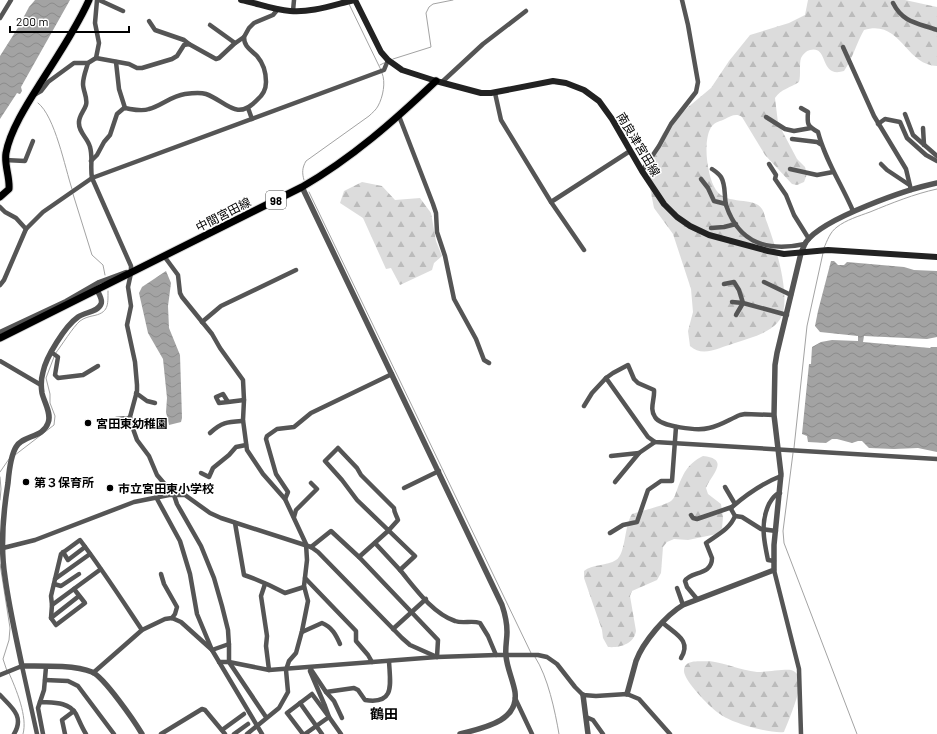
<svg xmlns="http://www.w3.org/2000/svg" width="937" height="734" viewBox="0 0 937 734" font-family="Barlow,'Noto Sans JP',sans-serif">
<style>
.forest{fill:url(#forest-firs)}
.water{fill:url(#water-waves)}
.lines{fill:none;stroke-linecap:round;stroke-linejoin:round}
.stream{stroke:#a3a3a3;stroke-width:1}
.primary-casing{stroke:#dbdbdb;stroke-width:9}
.minor{stroke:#555;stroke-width:4.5}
.tertiary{stroke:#555;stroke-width:5.5}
.secondary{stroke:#222;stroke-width:6}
.primary{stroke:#000;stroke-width:7}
.poi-dot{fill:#000;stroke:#fff;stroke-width:1.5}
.labels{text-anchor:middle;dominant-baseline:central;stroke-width:3;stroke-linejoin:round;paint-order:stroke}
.shield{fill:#fff;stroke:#4c4c4c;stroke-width:1}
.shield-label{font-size:11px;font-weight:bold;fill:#000}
.street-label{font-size:12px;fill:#000;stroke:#fff}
.poi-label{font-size:12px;font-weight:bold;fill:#000;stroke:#fff;text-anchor:start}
.quarter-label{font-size:14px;font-weight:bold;fill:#000;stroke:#fff}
</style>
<defs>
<pattern id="forest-firs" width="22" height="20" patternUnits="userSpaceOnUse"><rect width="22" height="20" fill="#dcdcdc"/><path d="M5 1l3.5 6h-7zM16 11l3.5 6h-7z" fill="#bbb"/></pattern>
<pattern id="water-waves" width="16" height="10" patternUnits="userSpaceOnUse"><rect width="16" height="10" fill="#a3a3a3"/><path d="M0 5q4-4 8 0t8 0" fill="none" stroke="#8b8b8b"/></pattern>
</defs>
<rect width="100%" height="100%" fill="#fff"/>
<g class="forest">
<path d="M808,0H905L937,7V66C905,65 901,19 864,30C856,44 853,58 844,71C840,72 836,73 832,71C822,66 825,46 810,50C806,51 803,54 801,58C799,64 801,75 799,82C790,88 781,89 775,98L778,123L797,159L805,167L807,174L804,182L797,185L792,184L765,155L742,117C736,113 731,116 725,119C721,121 715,122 712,126C702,139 707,177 716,190C727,206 754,196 762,209C764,212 765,217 766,220C774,240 795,305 778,322C768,334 749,338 735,343C720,347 703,358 690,346L688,331L693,312L691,289L673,234L654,208L649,183L651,157L663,133L687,108L711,88L729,61L750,35L789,23L805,15Z"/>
<polygon points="362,182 382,186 395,200 420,198 431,213 436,241 442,256 434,263 432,270 400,285 391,268 386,269 363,218 340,203 344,191"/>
<path d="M703,456C731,459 711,475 706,488L708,494L721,504L723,517L722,528L717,534L688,540L674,539L667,542L663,547L661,573L657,580L632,591L630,596L636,631C634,644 620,648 608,647L603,638L602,630L584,578V571C592,564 607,566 616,560C626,554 624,526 632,514C641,511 666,505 671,501C675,498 675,494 677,490C683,474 687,464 703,456Z"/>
<path d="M709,661C725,663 740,670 757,672C766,672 784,669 791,670C795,671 799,675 800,679C802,688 788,723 784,732C771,734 731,723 720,714C711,709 688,684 685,675C683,671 684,666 687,664C692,660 703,662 709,661Z"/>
</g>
<g class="water">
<polygon points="35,0 70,0 21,87 22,91 20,94 17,93 0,119 0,56 19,26 29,7"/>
<polygon points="831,261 834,261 838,265 844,265 847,262 904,267 914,270 937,271 937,337 927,339 864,336 863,342 930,348 931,347 937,347 937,452 918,448 894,449 869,448 862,441 858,441 852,443 837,439 832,439 826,443 808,442 807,436 802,434 809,364 811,364 812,347 821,342 832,340 858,341 858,336 820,332 815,326 818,311"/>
<polygon points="166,271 171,283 168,306 169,328 180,355 182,418 181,422 169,425 166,412 167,398 163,359 148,333 139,293 142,287"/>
</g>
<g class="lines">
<g class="stream">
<polyline points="349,4 381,70"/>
<polyline points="393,59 431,47 426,13 429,7 433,4 453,0"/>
<polyline points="380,65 384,63"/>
<path d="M38,103C55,116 65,168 72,189"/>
<path d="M304,180C302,173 302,168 306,161L369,116C372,113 376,110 378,106C383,97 386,82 382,73"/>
<polyline points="309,192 531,653"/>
<polyline points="73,194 92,255 103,265 105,275"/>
<path d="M824,248C827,241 830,232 837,227C846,220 859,216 870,212C892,203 914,194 937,189"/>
<path d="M55,354C62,345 73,327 80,321C84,318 88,317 92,316C109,313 108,305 108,291"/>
<polyline points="794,448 807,326 823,253"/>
<polyline points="793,453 783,531 784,543 857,734"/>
<polyline points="15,455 54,425 55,416 50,403 50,394 46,378 54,357"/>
<polyline points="0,472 9,459"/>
<polyline points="0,477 1,489 0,500"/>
<polyline points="0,564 10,628 9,640 3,659 7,671"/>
<path d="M535,657C548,677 555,711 559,734"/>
<path d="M9,673C16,689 28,717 23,734"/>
</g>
<g class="primary-casing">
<g id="primary">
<path d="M0,197L9,189C10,177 4,165 6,153C10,130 29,101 41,82C58,55 76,29 89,0"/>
<path d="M0,338L302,187C352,158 394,121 436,81"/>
</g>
</g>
<g class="minor">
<polyline points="99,0 123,11"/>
<path d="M893,3C903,23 918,23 937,30"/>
<polyline points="293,11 294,0"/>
<polyline points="0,18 11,0"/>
<polyline points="149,21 155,30 184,40 189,44"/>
<polyline points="210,25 235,43"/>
<polyline points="843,47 874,116 906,169 911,190"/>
<polyline points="96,58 129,64 137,68 142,68 172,59 177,56 184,45 189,44 216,59 219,58 234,44 244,37 249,28 254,23 273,15 278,9"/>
<polyline points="116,62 119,89 125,108"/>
<path d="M88,63C86,70 83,77 83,84C83,91 88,98 86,105C84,111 79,116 79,122C78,132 88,138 90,147C93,157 90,168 92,178L131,266V273L128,287L131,306L127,325L135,362L137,385V391L130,417L132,426L137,440L149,456L157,475L174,495L177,504L201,546L214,578L222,606L228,630L229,646V662L266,717"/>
<polyline points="442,82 483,44 526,11"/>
<polyline points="495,93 501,120 551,202 584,250"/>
<polyline points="34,95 41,91 48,82 74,63 88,63 96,58 99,43 95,23 97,0"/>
<polyline points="248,108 252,119"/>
<path d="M801,108L808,112C807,124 807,126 818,132C825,160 842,185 853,211"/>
<polyline points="905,114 913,135 937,156"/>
<polyline points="399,116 433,204 436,213 437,232 445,256 454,299 476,339 484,360 489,363"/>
<polyline points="766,117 785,129 794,131 811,128"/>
<polyline points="878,124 885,119 900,122 907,138 926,155 937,161"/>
<polyline points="923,128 924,145"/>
<polyline points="792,139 817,142 820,144"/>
<polyline points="5,160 25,161 33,141"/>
<path d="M91,161L97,155L104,142L110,135L117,114L124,108C132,109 141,112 149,109C161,106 171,96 185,94C192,93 200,92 206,94C226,101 236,122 257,100C263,95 266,90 266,82C266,73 263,63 257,56C251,50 244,47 244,37"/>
<polyline points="769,164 776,175 775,179 786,195 794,215 809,239"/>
<polyline points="881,164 887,170 908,184"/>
<path d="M712,169C715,171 719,174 721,177C726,185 724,196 726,205C739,244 768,252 805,244"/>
<polyline points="790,169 817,175 833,172"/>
<polyline points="642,171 659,146 671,124 696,92 698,82 688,25 682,0"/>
<polyline points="701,179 708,188 714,201 726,204"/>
<polyline points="551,202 630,151"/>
<polyline points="0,207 5,212 16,218 26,229"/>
<polyline points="711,228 724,227 736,224"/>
<polyline points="164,256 178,275 180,293 182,297 212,334 220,348 243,380 244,400 243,420 247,450 263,474 285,499 306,544 307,560 304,586 308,601 302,631 296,653 289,661 286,670 288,692 279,708 247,734"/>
<polyline points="764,282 791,295"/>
<polyline points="724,284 734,282 739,290 743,303 787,315"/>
<polyline points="0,285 4,280 26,229 43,212 92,178 384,70 388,60"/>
<polyline points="732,302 743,303 736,315"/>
<polyline points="202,322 221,306 296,270"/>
<polyline points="0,332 66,301 99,282 126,272"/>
<polyline points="51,352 58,357 55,375 58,378 83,375 98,366"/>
<polyline points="0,361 41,385"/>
<path d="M606,378L613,373L628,365L634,379L638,383L654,390C655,399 649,409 655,417C661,427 698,431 709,428C720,426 730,419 740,415L745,414L774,415"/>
<polyline points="136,393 147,401 155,403"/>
<polyline points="228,402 219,403 216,397 223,394 228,402 244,400"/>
<polyline points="584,406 592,393 606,378 648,437 655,442 937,459"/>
<polyline points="116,419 130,418"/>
<path d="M210,433C222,422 227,422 243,421"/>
<polyline points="611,456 639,453"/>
<polyline points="201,473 209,477 213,468 229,455 236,447 246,445"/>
<polyline points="615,482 639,453 655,442"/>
<polyline points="725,487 735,504"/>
<polyline points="404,488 439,471"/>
<polyline points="156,497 180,541 190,574 197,614 212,650 262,734"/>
<polyline points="285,499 288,492 276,474 266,439 267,436 277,429 294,427 311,413 392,374"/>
<polyline points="691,515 693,518 697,519 732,507"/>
<polyline points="735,516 742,517 761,529 776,531"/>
<polyline points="294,517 296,510 317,489 311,483"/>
<path d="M235,523L244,575C259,580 272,586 285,593L304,587"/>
<path d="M389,530L398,520C397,516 394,513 394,508L361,475L357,468L338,448L325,461L342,480L357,500L415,556L400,570C415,588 432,613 455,621C463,624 472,620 480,623L488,636L496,655"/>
<polyline points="610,533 623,525 637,522 648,490 661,481 672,481 676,427"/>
<polyline points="375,543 400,570"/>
<polyline points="311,547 331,531 359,557 438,640 437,657"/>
<polyline points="3,548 35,540 134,502 169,495 185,495 210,513 221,518 311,547 318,552 402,638 410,645 437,657"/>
<polyline points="63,552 68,560 85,547"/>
<polyline points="359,557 388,531"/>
<path d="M774,561L768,560C764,541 760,523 769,504C772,499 774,495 780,493"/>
<path d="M101,569L52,605L51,596L61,554L80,540C102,569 122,600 142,630"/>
<polyline points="774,570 799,669 801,734"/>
<polyline points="161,574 164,584 177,607 175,614 172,618"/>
<polyline points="305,578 356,631 356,641 368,655 372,662"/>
<polyline points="55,579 90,554"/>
<polyline points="54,584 61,586 79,574"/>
<polyline points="265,584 261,596 267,636 266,646 269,670"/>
<polyline points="677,588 683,605"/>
<path d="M697,599L687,587L685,581C690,571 712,576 712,558L706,543C717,535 730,529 735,516L731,509L732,507C747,494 763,483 781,476"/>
<polyline points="52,605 51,618 56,625 85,603 74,589"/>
<polyline points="51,618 79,596"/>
<path d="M663,623C675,634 692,640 681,658"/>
<polyline points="393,629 426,599"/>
<path d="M302,632L322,623C332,627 336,635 340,644"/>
<polyline points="212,650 229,644"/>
<polyline points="219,662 229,662 269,670 437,657 496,655 538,655 547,657 557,664 575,687 583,695 596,696 627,694 639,699 670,734"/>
<path d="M310,668L326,692L354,688L358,690L365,700C396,705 390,683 389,661"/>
<polyline points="310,671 325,706 329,717 341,734"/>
<polyline points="93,673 142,630 165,619 172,618 181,622 211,649"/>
<polyline points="0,675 22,666 37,734"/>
<polyline points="45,680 68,681 78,686 114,734"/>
<polyline points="326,692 334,701 342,718"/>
<path d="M0,695C11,707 25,716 14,734"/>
<polyline points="515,698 532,734"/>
<path d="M40,702C52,703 68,701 76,714C79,720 82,728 86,734"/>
<polyline points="300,703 322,734"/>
<polyline points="586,717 593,720 603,734"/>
<polyline points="222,730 244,714"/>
<polyline points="43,734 38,708 44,690 46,667"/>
<polyline points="65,734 62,720 74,711"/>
<polyline points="161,734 202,709 205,710 225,734"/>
<polyline points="234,734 248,724"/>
<polyline points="303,734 287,713 312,694 329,717 305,734"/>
</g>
<g class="tertiary">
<path d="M302,187L502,605C505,614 507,622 507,632C507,640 505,648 506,656C507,668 513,680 515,692C519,722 482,728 460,734"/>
<path d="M97,290C99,294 103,300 101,304C98,312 85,312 78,317C65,326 46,357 43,372C41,379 41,387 42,393C44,402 52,414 48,423C43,438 23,435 16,447C10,457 9,472 8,483C3,514 0,546 5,577C9,607 16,637 22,666C42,666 75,665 92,672C104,677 135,722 142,734"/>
<path d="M627,694C630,683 633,672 636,661C643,642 666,615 683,605L774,570V545L781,474L774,415L775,365L777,353L801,253C803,249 804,245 806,242C823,218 908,189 937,183"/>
<polyline points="583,695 588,734"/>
</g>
<g class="secondary">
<path d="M241,0C257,3 273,10 290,11C311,13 333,5 354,0"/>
<polyline points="355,0 381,52 388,60 402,70 436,81 481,93 491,93 553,81 566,83 584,90 599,101 612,119 642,171 664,204 677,217 690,226 709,235 768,251 784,254 828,250 937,257"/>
</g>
<use href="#primary" class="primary"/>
</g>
<g class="poi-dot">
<circle cx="88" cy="423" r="4"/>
<circle cx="26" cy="482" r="4"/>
<circle cx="110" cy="488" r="4"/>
</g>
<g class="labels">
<rect class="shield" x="266" y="191" width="20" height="18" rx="3"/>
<g class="shield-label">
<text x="276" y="200">98</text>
</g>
<g class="street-label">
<text transform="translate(639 144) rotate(59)">南良津宮田線</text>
<text transform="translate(223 214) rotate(-27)">中間宮田線</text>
</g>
<g class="poi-label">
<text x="96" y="423">宮田東幼稚園</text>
<text x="34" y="482">第３保育所</text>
<text x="118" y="488">市立宮田東小学校</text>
</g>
<g class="quarter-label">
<text x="384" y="713">鶴田</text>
</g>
</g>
<path d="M10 26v6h119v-6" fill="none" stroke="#000000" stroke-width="2"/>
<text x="16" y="26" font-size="12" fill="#000000" stroke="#ffffff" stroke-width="3" paint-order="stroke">200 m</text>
</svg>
